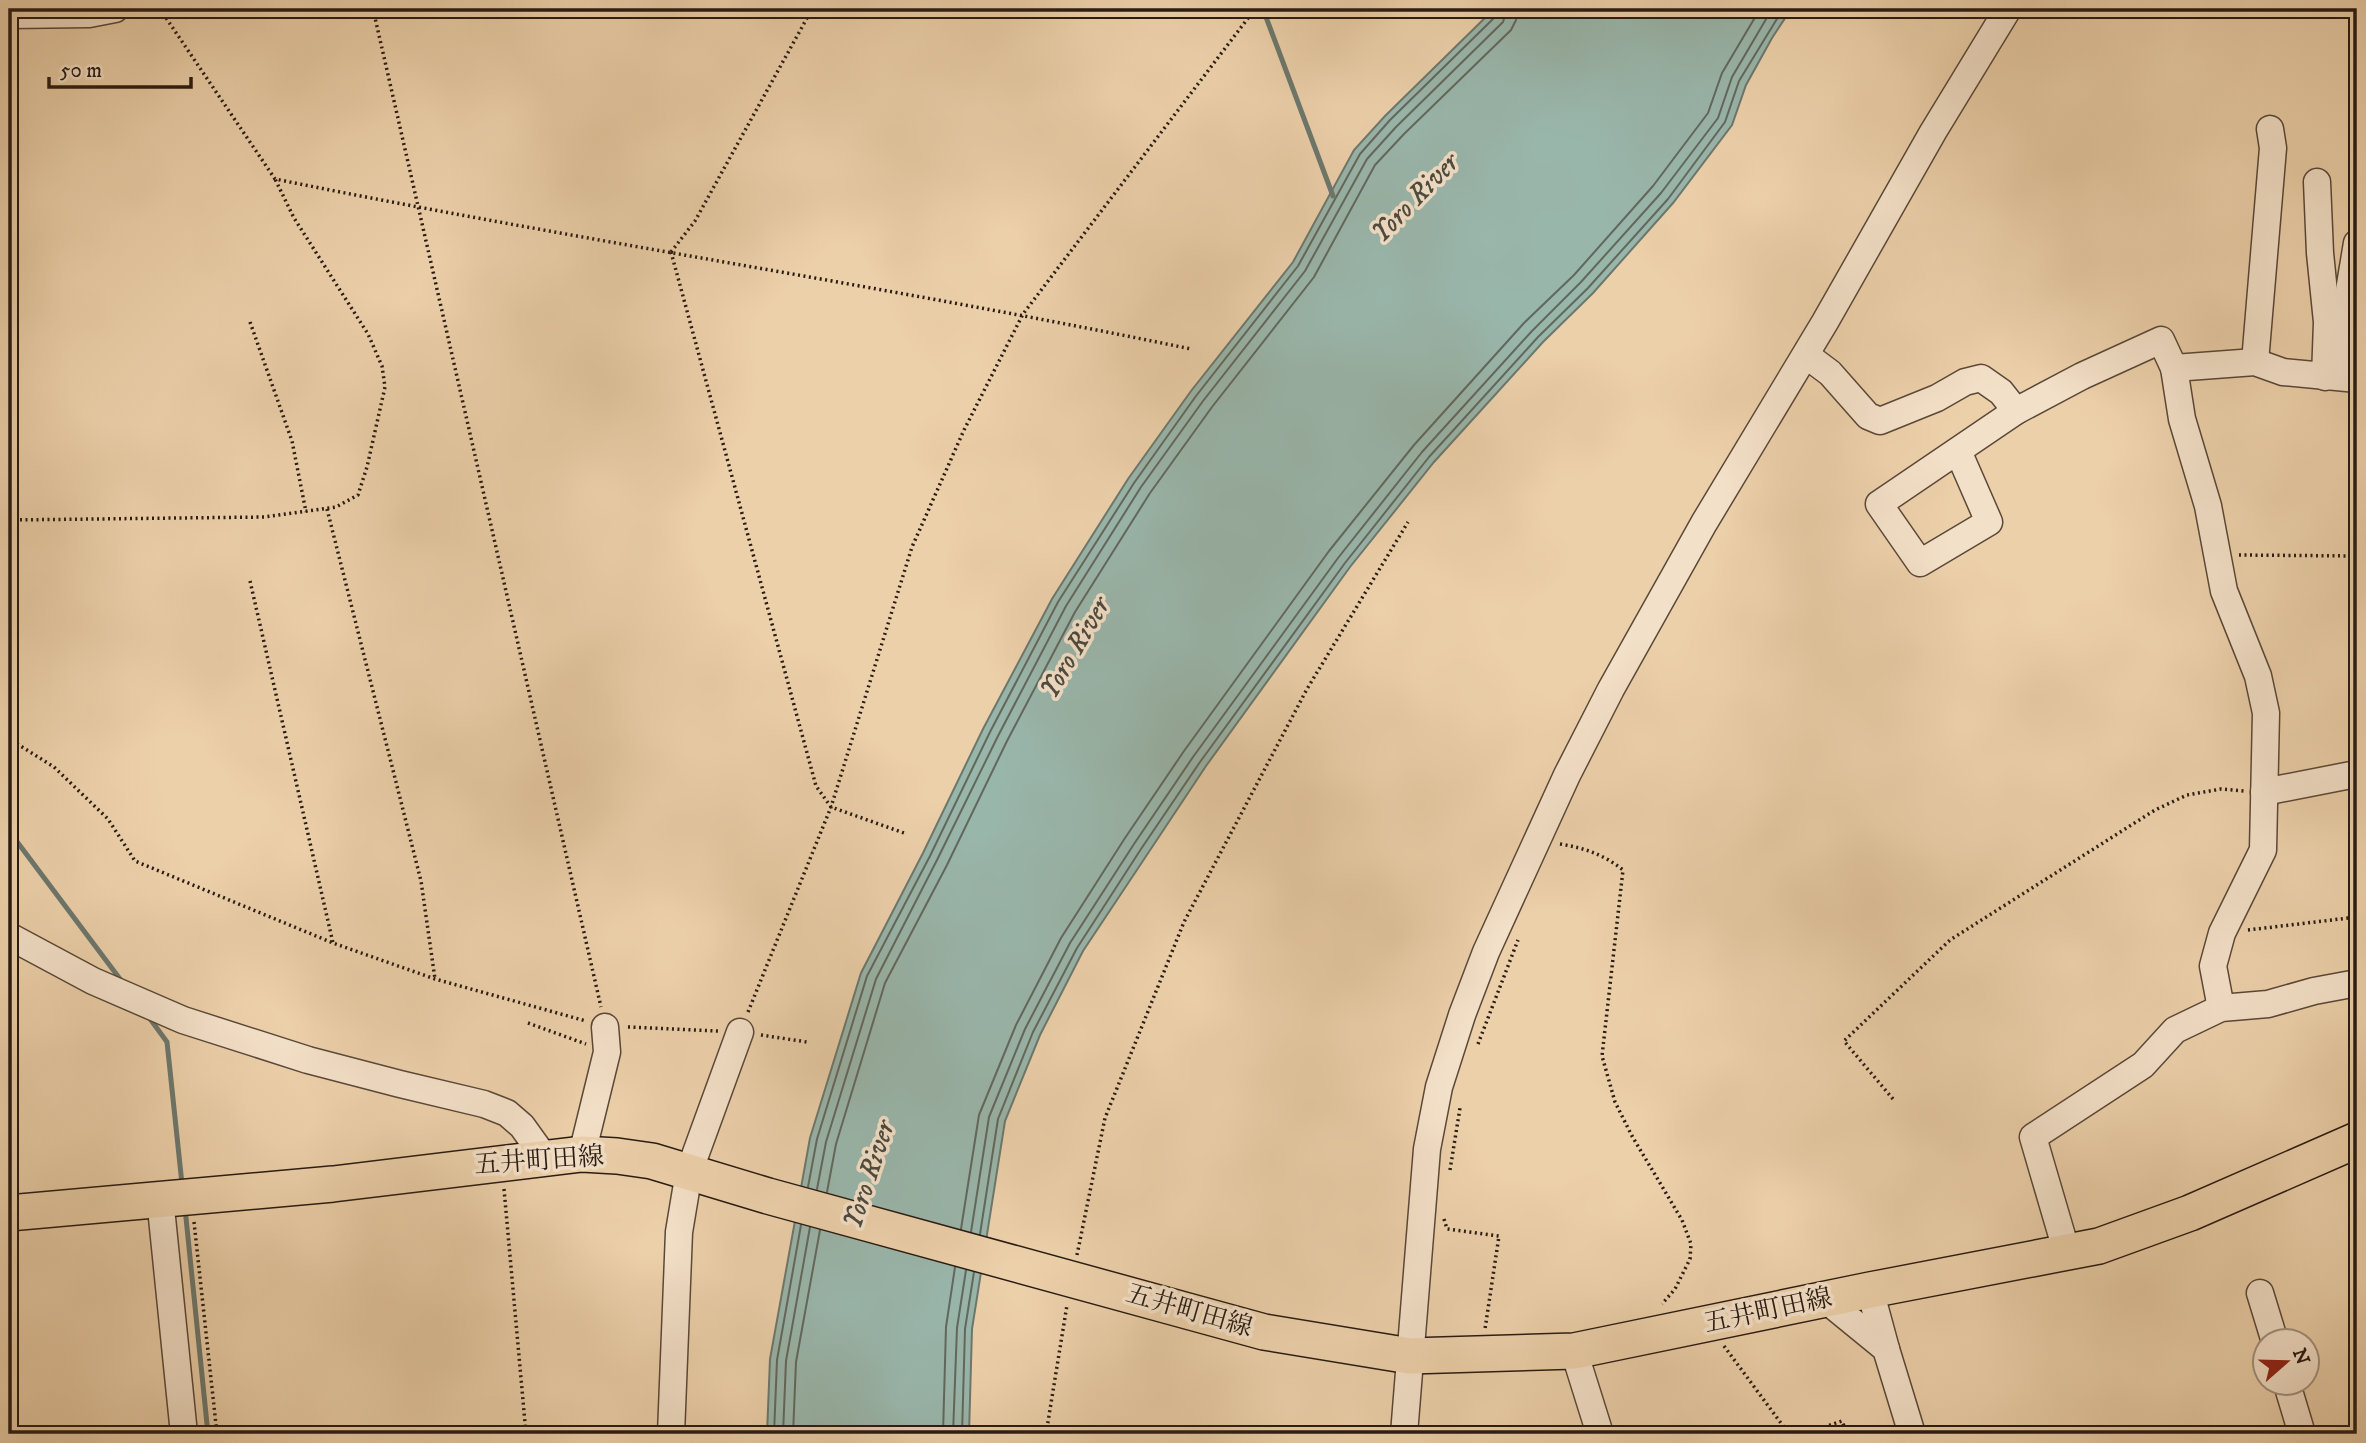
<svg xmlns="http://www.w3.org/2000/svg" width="2366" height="1443" viewBox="0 0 2366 1443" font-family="'IM FELL DW Pica','Noto Serif JP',serif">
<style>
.water{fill:#99b6ab;stroke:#6c786e;stroke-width:2}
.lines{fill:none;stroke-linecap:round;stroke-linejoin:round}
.shore{stroke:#61685e;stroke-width:2}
.stream{stroke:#6c786e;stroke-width:5}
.minor-casing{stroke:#5a4838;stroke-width:29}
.major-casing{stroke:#291b12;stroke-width:38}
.path{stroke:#291b12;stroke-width:3.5;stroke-dasharray:2 3.5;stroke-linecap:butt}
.minor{stroke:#f3e0c8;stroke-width:26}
.major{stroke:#ecd0aa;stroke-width:35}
.labels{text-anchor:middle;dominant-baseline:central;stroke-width:7;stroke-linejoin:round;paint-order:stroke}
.street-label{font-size:26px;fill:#291b12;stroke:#f3e0c8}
.water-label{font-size:28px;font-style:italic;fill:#4b4a40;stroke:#f3e0c8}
</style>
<rect width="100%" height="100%" fill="#ecd0aa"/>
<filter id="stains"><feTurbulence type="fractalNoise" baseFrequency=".00286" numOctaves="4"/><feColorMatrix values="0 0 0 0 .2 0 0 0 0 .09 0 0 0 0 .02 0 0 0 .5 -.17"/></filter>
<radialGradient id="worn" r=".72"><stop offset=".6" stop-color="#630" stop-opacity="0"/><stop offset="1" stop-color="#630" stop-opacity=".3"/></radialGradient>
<polygon class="water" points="1494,9 1791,9 1772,38 1746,85 1732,125 1673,203 1593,293 1543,342 1434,462 1350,567 1206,766 1083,951 1040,1035 1005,1121 972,1329 969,1434 767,1434 770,1359 810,1138 861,973 923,853 983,729 1052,599 1128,479 1191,391 1293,262 1354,150 1385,116"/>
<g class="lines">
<g class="shore">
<polyline points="808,1187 817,1139 867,976 930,856 990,732 1058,602 1134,483 1196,396 1298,266 1360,154 1390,120 1496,16 1499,9"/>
<polyline points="817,1189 826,1142 876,979 937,860 998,736 1066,606 1141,487 1203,401 1305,271 1367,159 1396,127 1503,22 1507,9"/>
<polyline points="827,1192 836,1144 885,983 947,865 1007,741 1075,612 1150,493 1212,407 1314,277 1375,165 1404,134 1511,30 1516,20 1518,9"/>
<polyline points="961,1229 979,1115 1016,1025 1061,938 1125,838 1184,751 1329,551 1414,445 1524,323 1574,275 1653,186 1708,113 1722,73 1760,9"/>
<polyline points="971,1232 989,1117 1025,1029 1070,943 1134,844 1193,757 1338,558 1422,452 1532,331 1581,282 1661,193 1718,118 1732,77 1772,9"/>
<polyline points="980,1234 998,1119 1033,1032 1077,948 1141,849 1200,762 1345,563 1429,457 1538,337 1588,288 1668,199 1725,122 1739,81 1783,9"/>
<polyline points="774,1434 777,1360 801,1225"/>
<polyline points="783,1434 786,1361 810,1227"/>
<polyline points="793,1434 796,1362 820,1230"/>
<polyline points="943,1434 946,1327 955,1267"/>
<polyline points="953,1434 957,1328 966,1270"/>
<polyline points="962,1434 965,1329 974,1272"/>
</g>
<g class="stream">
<polyline points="1263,9 1333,196"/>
<polyline points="9,831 123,983"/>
<polyline points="148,1016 167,1042 182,1184"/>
<polyline points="185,1208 208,1434"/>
</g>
<g class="minor-casing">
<g id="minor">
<polyline points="9,15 89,14 115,9"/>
<polyline points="2317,182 2320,253 2327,322 2325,377"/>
<polyline points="1806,355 1830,373 1868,416 1880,421 1937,398 1965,382 1981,378 2001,392 2016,411"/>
<polyline points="2342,355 2347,303 2357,243"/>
<polyline points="2255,362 2273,148 2270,129"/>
<polyline points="1958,451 1989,522 1920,563 1879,504 2016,411 2082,376 2161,340 2174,368"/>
<polyline points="2264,792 2351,775"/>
<polyline points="9,936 93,981 183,1020 308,1060 400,1084 484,1104 507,1113 522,1126 545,1158"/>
<polyline points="2221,1008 2213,966 2222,933 2263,850 2266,713 2258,676 2224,591 2208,506 2182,419 2174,368 2255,362 2283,372 2357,379"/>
<polyline points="582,1154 607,1052 605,1027"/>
<polyline points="160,1198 184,1434"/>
<polyline points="2067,1253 2033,1137 2143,1065 2175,1030 2221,1008 2268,1004 2314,991 2357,983"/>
<polyline points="1870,1290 1886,1349"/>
<polyline points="2260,1293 2275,1342"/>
<polyline points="1826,1300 1886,1349 1912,1434"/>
<polyline points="1574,1351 1600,1434"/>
<polyline points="2287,1384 2302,1434"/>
<polyline points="671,1434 679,1232 689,1172 740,1032"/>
<polyline points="1404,1434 1427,1149 1439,1087 1462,1015 1486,952 1567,775 1611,689 1704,523 1825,322 1933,132 2008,9"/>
</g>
</g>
<g class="major-casing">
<polyline id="major" points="9,1213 333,1184 582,1154 617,1156 652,1161 768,1196 1264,1332 1410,1356 1574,1351 1870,1290 2099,1246 2190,1213 2357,1140"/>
</g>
<g class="path">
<path d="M160,9L275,179C580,241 887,286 1191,349"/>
<polyline points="373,9 601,1007"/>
<polyline points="1227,9 1249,14"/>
<polyline points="671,252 816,786 831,807 904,833"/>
<polyline points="671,252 695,221 812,9"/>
<polyline points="250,322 292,441 306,512"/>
<polyline points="327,509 421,881 435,979"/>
<polyline points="9,520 264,517 336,507 358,495 367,467 385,387 382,366 368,334 294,218 275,179"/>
<polyline points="2239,555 2357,556"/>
<polyline points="250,581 333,943"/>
<polyline points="9,714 11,740 54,767 108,819 135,861 333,943 435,979 586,1021"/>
<path d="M1560,844C1584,848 1603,854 1623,870L1602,1056L1615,1102L1632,1136L1682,1220L1691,1244L1690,1259L1675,1289L1662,1304"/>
<polyline points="2248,930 2357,917"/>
<polyline points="748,1012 831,807 912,547 964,430 1023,314 1255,9"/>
<polyline points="528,1023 586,1044"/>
<polyline points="628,1027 718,1031"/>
<polyline points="761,1035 807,1042"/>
<polyline points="1478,1044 1518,940"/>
<polyline points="1893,1099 1844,1041 1950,940 2155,810 2187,795 2221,789 2244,791"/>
<polyline points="1450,1170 1460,1108"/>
<polyline points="504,1189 526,1434"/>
<polyline points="1444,1219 1447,1229 1499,1236 1485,1329"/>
<polyline points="194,1222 217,1434"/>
<polyline points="1077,1255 1105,1118 1184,922 1307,689 1408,522"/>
<polyline points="1724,1346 1789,1434"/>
<polyline points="1046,1434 1067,1305"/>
<polyline points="1803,1434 1842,1421 1847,1434"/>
</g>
<use href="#minor" class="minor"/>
<use href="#major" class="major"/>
</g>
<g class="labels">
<g class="street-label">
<text transform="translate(539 1161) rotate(-4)">五井町田線</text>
<text transform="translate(1189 1311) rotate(16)">五井町田線</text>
<text transform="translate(1768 1311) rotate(-12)">五井町田線</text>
</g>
<g class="water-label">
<text transform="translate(1415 198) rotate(-46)">Yoro River</text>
<text transform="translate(1075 648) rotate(-60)">Yoro River</text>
<text transform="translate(869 1175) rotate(-72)">Yoro River</text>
</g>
</g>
<rect width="2366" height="1443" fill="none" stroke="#ecd0aa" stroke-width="35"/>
<rect x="10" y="10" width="2345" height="1422" fill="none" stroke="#291b12" stroke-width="3.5"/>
<rect x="18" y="18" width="2331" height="1408" fill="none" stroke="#291b12" stroke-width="2"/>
<g transform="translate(2286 1362) rotate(70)"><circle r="33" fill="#f3e0c8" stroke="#a2917f" stroke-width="2"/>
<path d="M0-5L12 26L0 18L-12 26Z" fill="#8f2418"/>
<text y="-10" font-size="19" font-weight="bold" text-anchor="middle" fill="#291b12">N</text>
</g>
<path d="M49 77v10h142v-10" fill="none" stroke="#291b12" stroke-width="3.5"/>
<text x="60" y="77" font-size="21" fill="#291b12" stroke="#f3e0c8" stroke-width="5" paint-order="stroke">50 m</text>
<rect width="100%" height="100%" filter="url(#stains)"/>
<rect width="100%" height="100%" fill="url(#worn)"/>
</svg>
